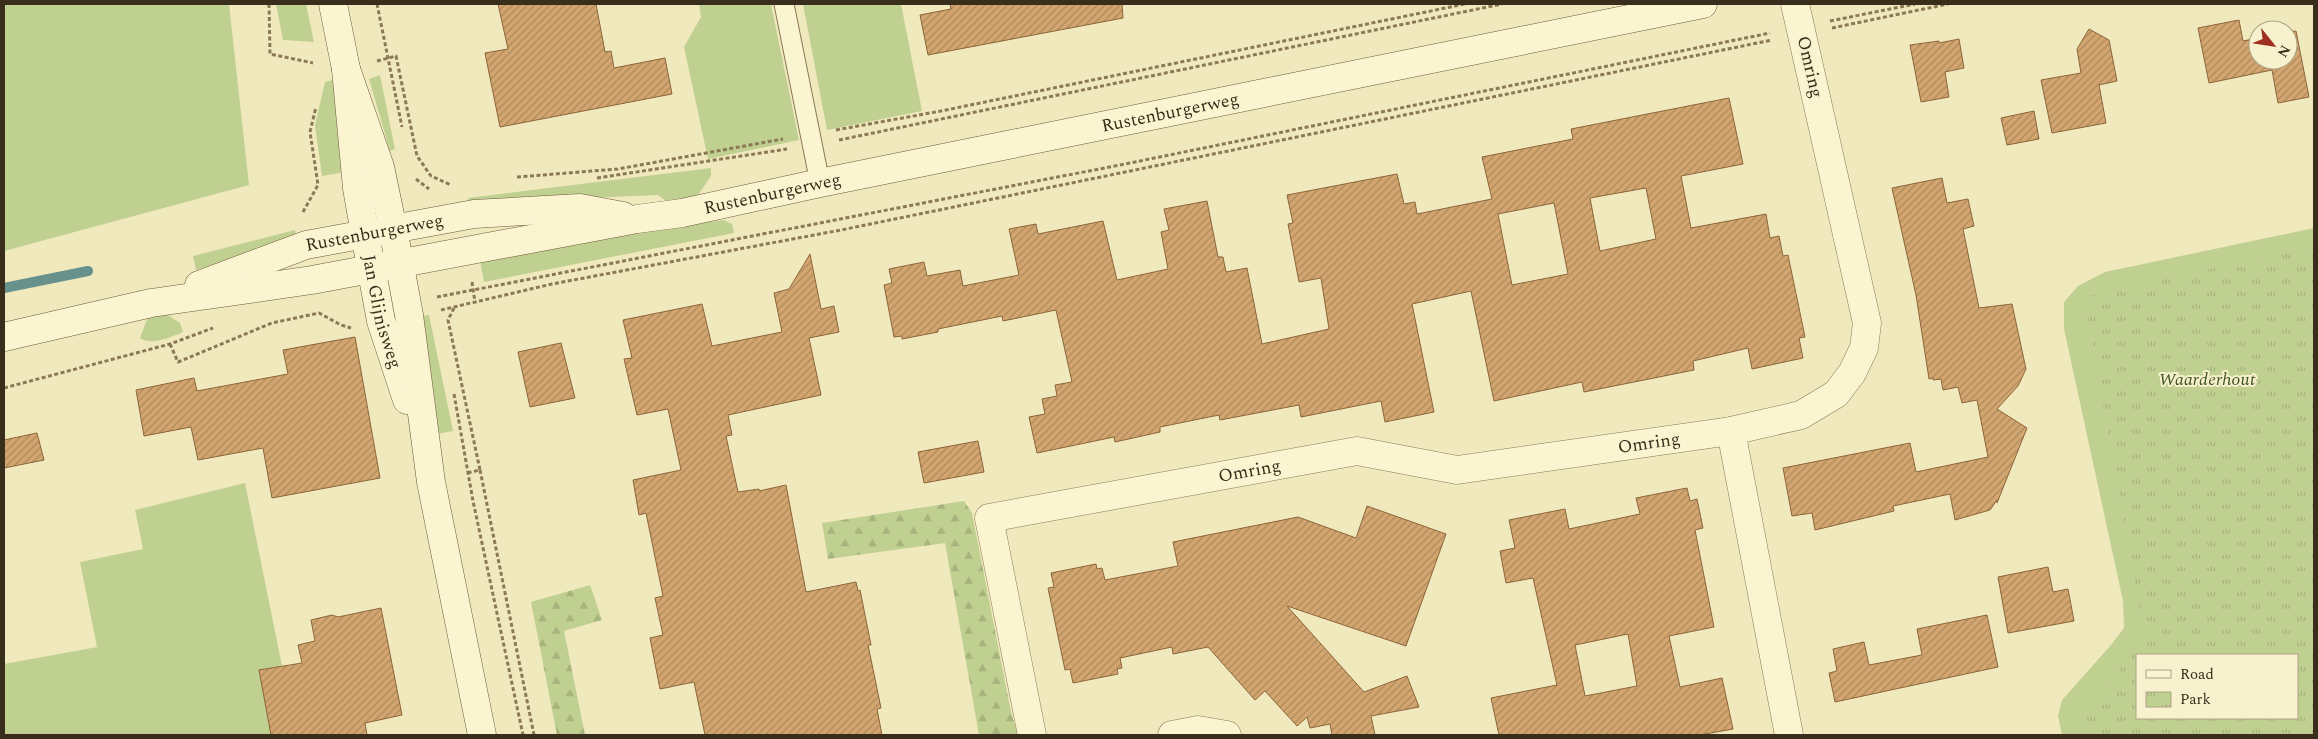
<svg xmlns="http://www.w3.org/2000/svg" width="2318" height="739" viewBox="0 0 2318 739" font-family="Spectral,serif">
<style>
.grass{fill:#c0d091}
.forest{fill:url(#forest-firs)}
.park{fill:url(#park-tufts);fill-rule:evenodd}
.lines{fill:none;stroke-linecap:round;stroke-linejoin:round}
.stream{stroke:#68918c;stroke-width:10}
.building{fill:url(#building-hatch);stroke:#8c6539;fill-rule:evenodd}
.lane-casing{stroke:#8b7955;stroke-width:21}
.street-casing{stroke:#8b7955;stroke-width:29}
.secondary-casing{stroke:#6c5938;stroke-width:29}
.path{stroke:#8b7955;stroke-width:3;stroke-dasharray:4 2.5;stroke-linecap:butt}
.lane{stroke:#fbf4d1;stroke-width:19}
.street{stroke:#fbf4d1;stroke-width:28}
.secondary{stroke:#fbf4d1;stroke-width:28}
.labels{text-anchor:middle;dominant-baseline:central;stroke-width:4;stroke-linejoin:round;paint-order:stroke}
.street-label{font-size:18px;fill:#392d1b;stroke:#f8f1ce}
.park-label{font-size:18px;font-style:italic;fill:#425720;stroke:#f8f1ce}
</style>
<defs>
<pattern id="forest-firs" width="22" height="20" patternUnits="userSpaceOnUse" patternTransform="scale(1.25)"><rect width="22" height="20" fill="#c0d091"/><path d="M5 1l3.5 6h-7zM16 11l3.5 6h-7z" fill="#a6b37c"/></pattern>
<pattern id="park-tufts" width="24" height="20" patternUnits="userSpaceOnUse" patternTransform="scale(1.25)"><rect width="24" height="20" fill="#c0d091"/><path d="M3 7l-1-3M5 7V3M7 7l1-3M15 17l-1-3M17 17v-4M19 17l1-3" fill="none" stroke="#a6b37c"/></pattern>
<pattern id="building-hatch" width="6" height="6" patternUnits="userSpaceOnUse" patternTransform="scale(1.25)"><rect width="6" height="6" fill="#d3a670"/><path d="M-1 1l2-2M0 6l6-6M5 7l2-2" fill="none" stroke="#ac885b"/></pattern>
</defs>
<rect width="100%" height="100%" fill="#f1e9be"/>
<g class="grass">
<polygon points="4,4 229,4 249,185 4,251"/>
<polygon points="276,4 306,4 314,42 283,40"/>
<polygon points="699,4 771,4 799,140 708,159 684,47 701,17"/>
<polygon points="803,4 901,4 922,111 827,130"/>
<polygon points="380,75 395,149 390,151 369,79"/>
<polygon points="333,80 345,172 322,176 315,125 325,82"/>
<polygon points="711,168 711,176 694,201 670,204 658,195 469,203 468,198"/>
<polygon points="724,220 732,224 734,233 484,282 479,255"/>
<polygon points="2314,228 2314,266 2165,655 2137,655 2137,718 2180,735 2062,735 2058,716 2062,700 2111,645 2124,628 2123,601 2064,329 2064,302 2078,286 2105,272"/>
<polygon points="295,230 296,238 196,270 193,256"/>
<path d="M165,313L180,323L183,332C171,337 152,346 140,338L149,314Z"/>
<polygon points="429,315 453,431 437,434 422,316"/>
<polygon points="245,483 296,735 4,735 4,664 97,647 80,562 143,549 135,510"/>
</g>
<g class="forest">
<polygon points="964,501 972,513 1011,712 1018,735 979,735 945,543 828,559 822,523"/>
<polygon points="590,585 602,620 564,631 585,735 557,735 531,602"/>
</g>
<path class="park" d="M2314,246V735H2088L2085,718L2144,636L2084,297ZM2137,655H2297V718H2137Z"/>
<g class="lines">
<polyline class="stream" points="4,288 88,271"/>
</g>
<g class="building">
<polygon points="498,4 596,4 605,52 611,51 614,68 665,58 672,94 500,127 485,53 508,49"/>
<polygon points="950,4 1122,4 1123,18 928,55 920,15 951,9"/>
<polygon points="2239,20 2243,41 2258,38 2258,60 2288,60 2288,32 2296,31 2309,97 2278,103 2272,70 2209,83 2198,28"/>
<polygon points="2089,29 2109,40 2117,81 2099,85 2106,123 2052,133 2041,80 2081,73 2077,49"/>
<polygon points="1959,39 1964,68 1945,72 1949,97 1921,102 1910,45 1939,41 1939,43"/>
<path d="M1729,98L1743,164L1681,176L1691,228L1766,214L1770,238L1779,236L1783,256L1788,255L1805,337L1799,338L1803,358L1752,369L1748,348L1693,361L1694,370L1584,392L1582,382L1494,401L1471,291L1412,304L1434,412L1385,422L1381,401L1301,417L1299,405L1220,420L1219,415L1160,427V432L1115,442L1114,437L1037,453L1029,417L1045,414L1042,399L1057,396L1055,385L1072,382L1056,310L1003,321L1002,316L938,329V332L902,339V336L894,337L884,285L892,283L889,269L924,262L927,276L960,270L963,286L1019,275L1009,229L1036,224L1038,234L1103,221L1117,280L1168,269L1161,232L1169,230L1164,209L1207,201L1218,257H1223L1226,272L1247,268L1262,344L1329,329L1321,278L1299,282L1288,224L1293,223L1287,195L1397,174L1404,204L1415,202L1417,214L1492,199L1482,157L1573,139L1571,129ZM1646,188L1656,239L1600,251L1590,198ZM1554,203L1568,274L1512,285L1498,214Z"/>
<polygon points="2034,111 2039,139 2007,145 2001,118"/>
<polygon points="1942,178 1947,203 1968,199 1974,226 1963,229 1979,308 2012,304 2026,369 2018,386 1997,409 2027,428 1997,503 1997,500 1990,510 1955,520 1950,494 1893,506 1894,511 1815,530 1812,513 1792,516 1783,468 1910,443 1916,472 1988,457 1977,400 1962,403 1958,387 1943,390 1941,379 1933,380 1933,378 1929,379 1916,295 1892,188"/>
<polygon points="810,254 821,309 834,306 839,332 809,338 821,395 728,415 732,435 726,436 738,492 759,489 759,491 786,485 806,592 856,582 858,591 860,590 871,645 868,645 881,708 877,709 882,735 705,735 694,682 660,689 650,638 663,635 655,598 663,596 646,513 639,515 633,480 681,470 668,409 637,415 624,359 632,358 623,320 702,304 712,346 782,332 774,293 789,289"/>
<polygon points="355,337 380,478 272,498 263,448 198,460 191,427 144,436 136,390 194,378 197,391 288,374 283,350"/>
<polygon points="561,343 575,398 530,407 518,352"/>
<polygon points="37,433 44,460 4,468 4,440"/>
<polygon points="978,441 984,472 924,483 918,452"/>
<path d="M1687,488L1690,501L1697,499L1703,528L1695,530L1714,627L1669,636L1680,687L1722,678L1733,729L1700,735H1499L1491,698L1557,685L1533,578L1506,583L1500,551L1515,548L1509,520L1565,509L1569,529L1640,514L1636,498ZM1628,634L1637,686L1585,696L1575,645Z"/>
<polygon points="1367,506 1446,534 1406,646 1287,606 1364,692 1407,676 1419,707 1371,716 1375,735 1332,735 1330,724 1310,728 1307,717 1297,726 1265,691 1255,700 1208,647 1173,654 1172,647 1120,658 1122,668 1117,669 1118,674 1073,683 1070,669 1065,670 1048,588 1054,587 1051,573 1096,564 1097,569 1102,568 1105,580 1178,566 1173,542 1298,517 1356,538"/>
<polygon points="2048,567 2053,592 2068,589 2074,621 2008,633 1998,577"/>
<polygon points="381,608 402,715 365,723 367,735 271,735 259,670 302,663 298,645 315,641 311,620 332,615 338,617"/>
<polygon points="1987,615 1998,667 1835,702 1829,673 1837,671 1833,649 1864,642 1869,665 1922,655 1917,629"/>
</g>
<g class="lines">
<g class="lane-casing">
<polyline id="lane" points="784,4 820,183"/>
</g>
<g class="street-casing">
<g id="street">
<polyline points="1731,431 1789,735"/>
<path id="s1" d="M1032,735L989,518L1357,451L1457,470L1731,431L1801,415L1836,394L1852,373L1864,348L1867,323L1795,4"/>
<polyline points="1172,735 1198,730 1227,735"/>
</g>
</g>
<g class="secondary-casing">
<g id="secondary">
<path id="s2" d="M333,4L346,69L357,188L365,234L381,321L407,400"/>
<polyline points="346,69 380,167 393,229 409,315 431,482 482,735"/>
<path id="s3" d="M199,285L306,245L474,214L580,208L623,216"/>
<path id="s4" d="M4,337L151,303L312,280L637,219L682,213L820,183L1703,4"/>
</g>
</g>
<g class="path">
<polyline points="269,4 270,54 313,63"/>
<polyline points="377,4 402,127"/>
<polyline points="1830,21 1915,4"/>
<polyline points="1832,28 1948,4"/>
<polyline points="377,61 396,56 417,156 431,176 451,185"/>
<polyline points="836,130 941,111 1465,4"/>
<polyline points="839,140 1502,4"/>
<polyline points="517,177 618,169 783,139"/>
<polyline points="597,178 787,149"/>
<polyline points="416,179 429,189"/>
<polyline points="303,212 318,185 310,132 316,107"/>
<polyline points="472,282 475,302"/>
<polyline points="437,297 1125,164 1770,33"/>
<polyline points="454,308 448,320 480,470 467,473"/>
<polyline points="441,310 552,284 841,230 1772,40"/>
<polyline points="170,344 178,362 272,323 319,313 341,325 351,328"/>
<polyline points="4,388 170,344 213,328"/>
<polyline points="454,394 473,501 523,735"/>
<polyline points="480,470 534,735"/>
</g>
<use href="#lane" class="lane"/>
<use href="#street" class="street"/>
<use href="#secondary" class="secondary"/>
</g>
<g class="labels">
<g class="street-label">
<text transform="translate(1810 67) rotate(77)">Omring</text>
<text stroke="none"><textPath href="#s4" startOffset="1188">Rustenburgerweg</textPath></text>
<text stroke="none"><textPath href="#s4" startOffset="782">Rustenburgerweg</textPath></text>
<text stroke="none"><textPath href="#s3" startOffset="184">Rustenburgerweg</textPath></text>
<text stroke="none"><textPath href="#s2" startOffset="312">Jan Glijnisweg</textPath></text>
<text stroke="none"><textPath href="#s1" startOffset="891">Omring</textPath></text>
<text stroke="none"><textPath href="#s1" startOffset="486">Omring</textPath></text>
</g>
<g class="park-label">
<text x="2207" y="379">Waarderhout</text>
</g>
</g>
<rect width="2318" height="739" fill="none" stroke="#392d1b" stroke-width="10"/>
<rect x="2136" y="654" width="162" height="65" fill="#f8f1ce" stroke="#aca386"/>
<rect x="2146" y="670" width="25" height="8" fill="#fbf4d1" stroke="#aca386"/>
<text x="2180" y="679" font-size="15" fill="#392d1b">Road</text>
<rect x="2146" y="692" width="25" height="15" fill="url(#park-tufts)" stroke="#aca386"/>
<text x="2180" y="704" font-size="15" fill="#392d1b">Park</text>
<g transform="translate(2273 45) rotate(120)"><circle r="24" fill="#f8f1ce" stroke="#aca386"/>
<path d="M0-4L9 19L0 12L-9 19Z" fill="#9f3020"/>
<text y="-8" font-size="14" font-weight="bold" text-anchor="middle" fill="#392d1b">N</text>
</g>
</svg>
